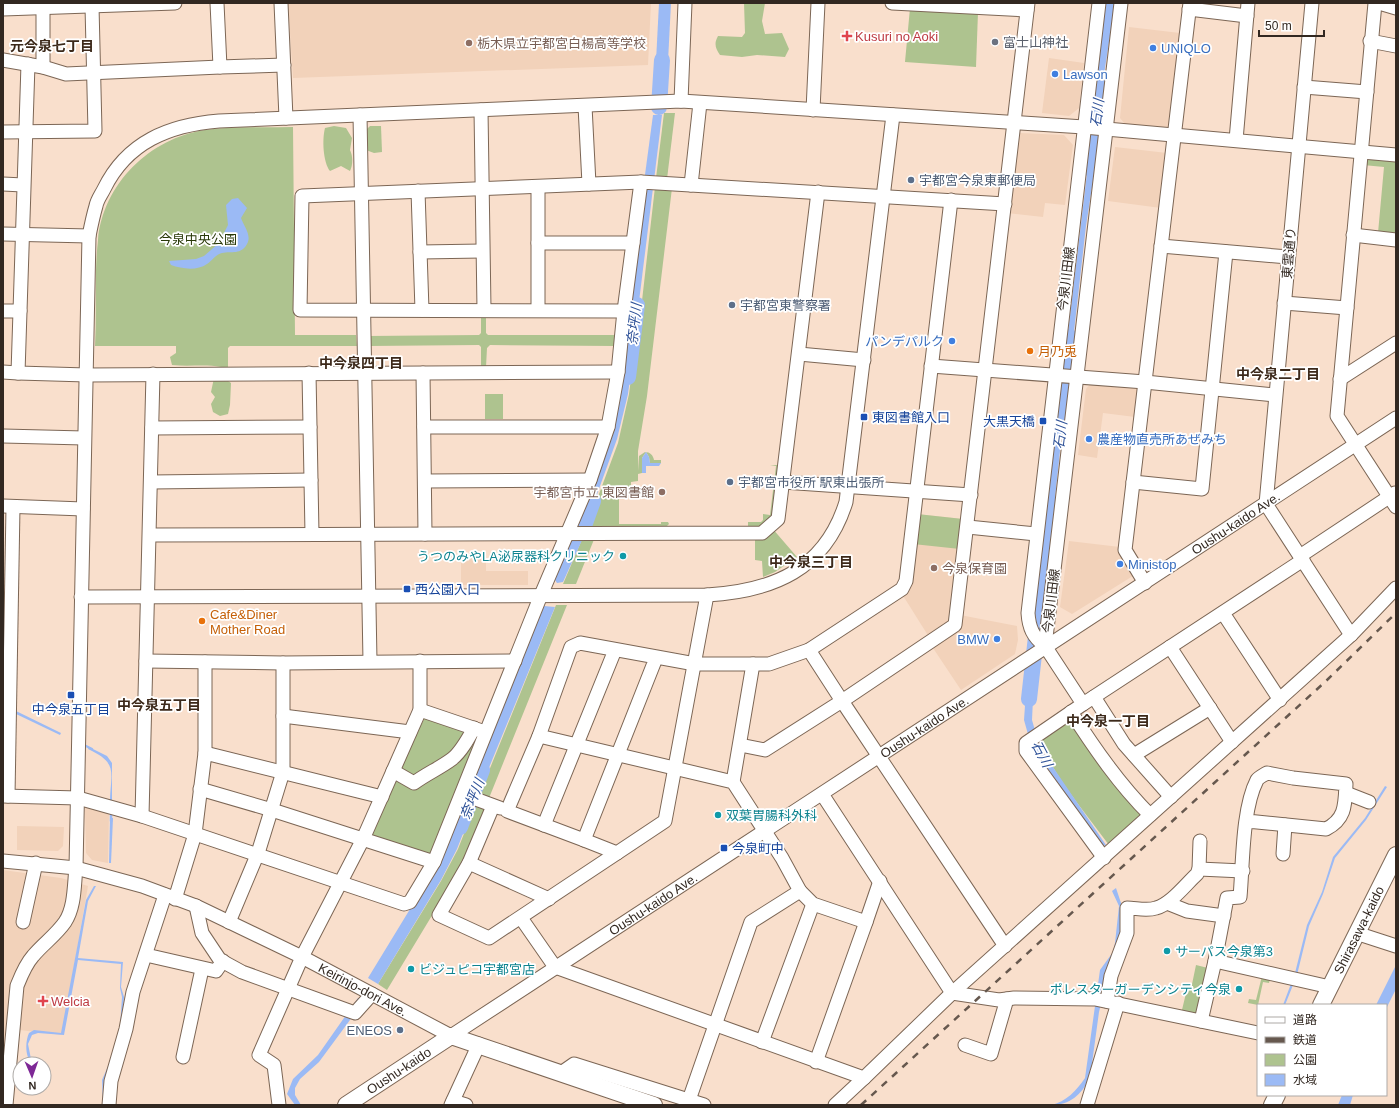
<svg xmlns="http://www.w3.org/2000/svg" width="1399" height="1108" viewBox="0 0 1399 1108" font-family="Arial,'Noto Sans JP',sans-serif">
<style>
.built{fill:#f2d2ba}
.green{fill:#aec38f}
.water{fill:#9bbaf5}
.lines{fill:none;stroke-linecap:round;stroke-linejoin:round}
.stream{stroke:#9bbaf5;stroke-width:2.5}
.river{stroke:#9bbaf5;stroke-width:16}
.minor-casing{stroke:#7c6655;stroke-width:15}
.major-casing{stroke:#7c6655;stroke-width:18}
.minor{stroke:#fff;stroke-width:13}
.major{stroke:#fff;stroke-width:16}
.rail{stroke:#66584e;stroke-width:2.5;stroke-dasharray:7 7;stroke-linecap:butt}
.health-dot{fill:#e0444e;stroke:#fff;stroke-width:1.5}
.worship-dot{fill:#6b7280;stroke:#fff;stroke-width:1.5}
.education-dot{fill:#8d6e63;stroke:#fff;stroke-width:1.5}
.shop-dot{fill:#3f7fe0;stroke:#fff;stroke-width:1.5}
.service-dot{fill:#5c6f8a;stroke:#fff;stroke-width:1.5}
.food-dot{fill:#e8710a;stroke:#fff;stroke-width:1.5}
.transit-dot{fill:#1a4fb4;stroke:#fff;stroke-width:1.5}
.culture-dot{fill:#0f9aa8;stroke:#fff;stroke-width:1.5}
.labels{text-anchor:middle;dominant-baseline:central;stroke-width:3.5;stroke-linejoin:round;paint-order:stroke}
.health-label{font-size:13px;fill:#be3a42;stroke:#fff;text-anchor:start}
.worship-label{font-size:13px;fill:#5b616d;stroke:#fff;text-anchor:start}
.education-label{font-size:13px;fill:#785e54;stroke:#fff;text-anchor:start}
.shop-label{font-size:13px;fill:#366cbe;stroke:#fff;text-anchor:start}
.service-label{font-size:13px;fill:#4e5e75;stroke:#fff;text-anchor:start}
.park-label{font-size:13px;fill:#293908;stroke:#fff}
.street-label{font-size:13px;fill:#322821;stroke:#fff}
.food-label{font-size:13px;fill:#c56008;stroke:#fff;text-anchor:start}
.transit-label{font-size:13px;fill:#164399;stroke:#fff;text-anchor:start}
.culture-label{font-size:13px;fill:#0d838f;stroke:#fff;text-anchor:start}
.neighbourhood-label{font-size:14px;font-weight:bold;fill:#3c291a;stroke:#fff}
.water-label{font-size:14px;font-style:italic;fill:#2f5298;stroke:#fff}
</style>
<rect width="100%" height="100%" fill="#f9dfcc"/>
<g class="built">
<polygon points="288,3 651,3 648,65 293,78"/>
<polygon points="1129,27 1180,33 1170,129 1125,124 1120,118"/>
<polygon points="1049,58 1084,63 1079,108 1069,116 1042,113"/>
<polygon points="1020,133 1064,135 1073,145 1065,205 1045,203 1043,217 1007,213 1016,139"/>
<polygon points="1115,147 1167,153 1161,208 1108,201"/>
<polygon points="1092,382 1134,385 1138,390 1135,417 1103,413 1097,458 1078,455 1086,389"/>
<polygon points="917,514 963,519 952,624 929,637 902,594"/>
<polygon points="1069,541 1120,547 1136,574 1072,614 1060,607"/>
<polygon points="461,556 486,556 486,571 528,571 528,585 461,585"/>
<polygon points="960,615 1017,626 1018,640 1015,654 961,690 931,645"/>
<polygon points="95,807 109,812 108,863 92,860 86,853 85,808"/>
<polygon points="17,826 64,827 63,846 58,851 17,850"/>
<polygon points="3,870 61,878 88,886 62,1035 11,1029 8,1056 3,1055"/>
</g>
<g class="green">
<path d="M744,3H765L762,21L765,34L782,33L789,49L785,57L757,55L742,57L720,55C715,48 714,43 718,36L742,37L745,33Z"/>
<polygon points="910,8 978,12 976,67 905,62"/>
<polygon points="664,113 675,113 667,179 656,178"/>
<path d="M334,126L346,128L352,138L350,150C353,156 353,165 350,171L341,166L330,171C323,162 322,139 325,128Z"/>
<polygon points="370,126 381,126 382,152 374,153 366,150 366,130"/>
<path d="M293,127L295,335H356L357,346H230L228,348V369H221V367C205,364 189,367 172,365L170,357L176,353V346H95C97,311 94,275 98,240C103,184 150,138 205,130C234,126 264,128 293,127Z"/>
<polygon points="1364,157 1396,159 1396,235 1378,233 1384,167 1363,165"/>
<path d="M655,187L672,188L647,396L638,451V471L639,456L645,452C650,452 653,455 654,460H661V463L650,464L649,457L646,452L642,458V473L638,474V481L631,482V489H623V496L619,497V524H661V522H668L669,524L667,526L619,527V529H586L618,443L629,394L634,355L622,354L625,325L639,327Z"/>
<polygon points="481,316 486,316 486,333 488,335 614,335 616,333 615,346 490,345 487,348 486,367 481,367 481,347 479,345 369,346 368,336 479,335 481,333"/>
<polygon points="214,378 224,378 231,383 230,405 228,414 220,416 213,412 211,404 215,397 211,392"/>
<rect x="485" y="394" width="18" height="25"/>
<polygon points="770,465 778,465 772,516 760,526 748,526 748,522 761,522 763,520 763,514 770,515 776,466"/>
<polygon points="917,514 963,519 960,549 913,544"/>
<polygon points="772,528 797,557 775,572 763,577 762,561 755,560 755,533"/>
<polygon points="583,537 595,537 576,584 563,584"/>
<polygon points="556,605 567,605 466,855 454,879 387,990 378,984 441,881 458,849 474,808 462,803 468,788 480,793"/>
<polygon points="426,715 470,730 457,750 416,778 400,768"/>
<path d="M1066,719L1072,720L1141,811L1140,817L1109,845C1087,815 1051,773 1039,738Z"/>
<polygon points="475,735 478,737 432,853 427,855 372,838 369,832 394,776 415,786"/>
<polygon points="1196,965 1208,968 1198,1015 1181,1014 1187,989 1191,989"/>
<polygon points="1262,976 1270,979 1269,983 1263,982 1258,1005 1248,1003 1249,999 1256,1000"/>
</g>
<g class="water">
<polygon points="659,3 671,3 667,81 655,81"/>
<polygon points="1106,3 1115,3 1099,107 1092,106"/>
<polygon points="653,115 662,115 636,326 625,324"/>
<polygon points="1090,148 1098,148 1086,226 1071,358 1065,358"/>
<path d="M238,198L247,208L241,218C244,227 252,235 247,244C241,255 232,251 222,253C215,255 213,260 207,264C197,271 182,269 171,265L169,261L196,259L204,256L219,243L228,225L226,205L232,199Z"/>
<polygon points="623,355 633,356 628,394 617,439 587,522 575,522"/>
<polygon points="1060,394 1066,395 1052,526 1045,525"/>
<polygon points="646,452 649,457 650,463 661,463 659,466 646,466 646,473 642,473 642,458"/>
<polygon points="572,538 583,538 563,582 557,583 553,577"/>
<polygon points="544,606 555,607 479,792 469,788 541,608"/>
<polygon points="1027,677 1034,678 1032,720 1040,748 1106,845 1099,848 1033,752 1024,720"/>
<polygon points="16,711 61,733 60,735 14,713"/>
<path d="M89,747L107,756L112,763V801L110,800C111,771 118,763 88,749Z"/>
<polygon points="1385,786 1387,787 1366,820 1335,858 1323,894 1309,926 1297,975 1285,1005 1283,1005 1295,973 1307,925 1322,892 1333,857 1365,818"/>
<polygon points="462,804 473,808 457,849 441,880 378,984 368,978 432,873"/>
<polygon points="110,818 113,818 111,863 109,863"/>
<path d="M94,886H96L88,901L78,958L123,962L121,987L124,997L121,1043L104,1081L105,1105H103L102,1080L119,1041L122,997L120,988L121,964L78,960L64,1035L38,1033L32,1035L28,1044L32,1064C25,1057 25,1042 29,1033L34,1030L61,1033L86,900Z"/>
<path d="M1116,888L1122,906L1121,937L1109,972L1099,1012L1090,1078C1081,1095 1070,1105 1051,1105C1066,1102 1077,1090 1085,1078L1100,970L1113,952L1115,943L1119,906L1112,891Z"/>
<polygon points="1396,965 1396,989 1386,1009 1386,1005 1376,1005"/>
<polygon points="358,998 364,1001 319,1062 300,1079 295,1088 295,1095 301,1105 295,1105 287,1094 293,1079 318,1055"/>
<polygon points="1342,1095 1353,1095 1350,1105 1338,1105"/>
</g>
<g class="lines">
<g class="stream">
<polyline points="86,746 92,749"/>
<polyline points="111,821 111,815"/>
</g>
<g class="river">
<polyline points="659,107 662,60"/>
<polyline points="1091,169 1101,84"/>
<polyline points="628,377 637,305"/>
<polyline points="1061,417 1070,337"/>
<polyline points="584,526 593,501"/>
<polyline points="1029,699 1051,503"/>
<polyline points="460,827 482,770"/>
</g>
<g class="minor-casing">
<g id="minor">
<polyline points="217,3 220,67 284,65"/>
<polyline points="281,3 286,118"/>
<polyline points="892,3 1027,10"/>
<path d="M1099,3L1028,613C1029,628 1033,637 1045,646L1083,704L1026,743V751L1104,858"/>
<polyline points="1312,3 1266,504 1351,635"/>
<polyline points="1375,3 1337,416 1396,507"/>
<polyline points="1379,3 1396,8"/>
<polyline points="3,9 175,3"/>
<polyline points="1189,9 1247,16"/>
<polyline points="1370,41 1396,46"/>
<polyline points="3,60 43,67 66,74 220,67"/>
<polyline points="28,64 18,373 87,375 618,372"/>
<polyline points="43,67 43,8"/>
<polyline points="1304,87 1367,92"/>
<polyline points="681,101 685,3"/>
<polyline points="585,106 589,184"/>
<polyline points="481,110 484,309"/>
<polyline points="813,110 818,3"/>
<polyline points="360,115 370,661"/>
<polyline points="3,132 95,131 92,6"/>
<polyline points="1236,140 1248,3"/>
<polyline points="3,184 23,185"/>
<polyline points="691,185 700,103"/>
<polyline points="538,187 538,310"/>
<polyline points="418,191 422,310"/>
<polyline points="3,234 89,236"/>
<polyline points="1353,235 1396,240"/>
<polyline points="538,243 633,243"/>
<polyline points="1161,246 1288,257"/>
<polyline points="420,252 482,251"/>
<polyline points="1284,303 1347,308"/>
<polyline points="3,311 20,311"/>
<polyline points="624,311 300,310 302,196 641,182"/>
<polyline points="799,354 864,360"/>
<polyline points="931,366 1145,382 1275,395"/>
<polyline points="3,372 18,373"/>
<polyline points="309,373 312,534"/>
<polyline points="423,373 425,534"/>
<polyline points="1340,379 1396,343"/>
<polyline points="424,427 608,427"/>
<polyline points="152,428 310,427"/>
<polyline points="3,436 84,438"/>
<polyline points="425,481 590,480"/>
<polyline points="151,482 311,480"/>
<polyline points="783,482 971,495"/>
<polyline points="1133,482 1202,489 1226,252"/>
<polyline points="3,506 83,509"/>
<polyline points="968,527 1036,534"/>
<polyline points="150,535 762,533 778,519 818,192"/>
<polyline points="1300,556 1395,493"/>
<polyline points="1145,583 1125,550 1190,3"/>
<path d="M81,597L707,595C773,591 825,570 846,502L893,115"/>
<polyline points="1223,613 1280,700"/>
<polyline points="1045,646 1121,3"/>
<polyline points="1170,647 1232,742"/>
<polyline points="656,658 584,840 507,811 539,736 571,647 580,643 695,664 769,664 809,650 902,589 906,581 951,200"/>
<polyline points="146,661 283,663 515,661"/>
<polyline points="1094,697 1124,744 1171,797"/>
<polyline points="1083,704 1303,560"/>
<polyline points="420,710 482,731"/>
<path d="M1071,712C1095,749 1119,784 1150,815"/>
<polyline points="283,716 410,732"/>
<polyline points="539,736 733,782 782,858 800,891 813,904 866,922 880,881"/>
<polyline points="740,745 765,750 842,701 809,650"/>
<polyline points="205,753 205,662"/>
<polyline points="1134,755 1210,708"/>
<path d="M393,771L414,783C426,774 440,768 452,759C461,752 468,739 474,728"/>
<polyline points="733,782 753,664"/>
<polyline points="200,789 272,810 434,862"/>
<polyline points="1346,793 1369,802"/>
<polyline points="462,794 500,808"/>
<polyline points="822,794 952,993 999,1000 1014,998 1095,999 1258,1033"/>
<polyline points="3,796 78,798 142,816 404,904 410,902 434,862 541,595 590,480 608,427 618,372 624,311 641,182 1005,204"/>
<polyline points="8,796 13,507"/>
<polyline points="493,806 469,863 439,915 489,938 617,853"/>
<polyline points="142,816 153,374"/>
<polyline points="544,825 615,650"/>
<polyline points="584,840 617,853 665,821 707,595"/>
<polyline points="1283,854 1285,825"/>
<path id="s1" d="M3,861L76,868L142,886L196,906L302,957L451,1036L1396,418"/>
<polyline points="469,863 549,899"/>
<polyline points="1199,869 1200,841"/>
<polyline points="175,899 195,834 205,753 382,797"/>
<polyline points="1167,903 1187,911 1224,916"/>
<polyline points="196,906 202,933 220,960 242,972 355,1013 372,994"/>
<polyline points="521,918 555,967 864,1078 952,993 1351,635 1396,588"/>
<polyline points="23,922 36,863"/>
<polyline points="229,922 258,853 283,772 283,663"/>
<polyline points="1356,933 1396,946"/>
<polyline points="1005,946 842,701 955,625 1028,3"/>
<polyline points="146,955 216,971 223,961"/>
<polyline points="1215,961 1330,987"/>
<path d="M1107,1001L1111,976L1127,933V908C1136,908 1147,911 1156,908C1171,904 1185,885 1197,874L1199,869L1243,871"/>
<path d="M1201,1021L1215,961L1227,898L1240,897C1243,864 1242,809 1257,780C1259,777 1264,775 1267,773L1293,778L1346,784C1345,804 1346,819 1326,829L1247,821"/>
<polyline points="762,1042 813,904"/>
<polyline points="965,1045 991,1054 1007,999"/>
<polyline points="183,1057 202,969"/>
<polyline points="816,1062 866,922"/>
<polyline points="561,1073 574,1064 704,1105"/>
<polyline points="689,1100 751,922 800,891"/>
<polyline points="453,1101 466,1105"/>
<path d="M6,1105L17,986C21,976 25,965 33,956C43,944 56,935 65,922C75,907 74,885 76,868L89,236C91,226 93,216 96,206C97,200 101,195 104,189C127,142 169,125 219,121L681,101L1084,127L1396,155"/>
<polyline points="109,1105 111,1081 126,1029 133,992 165,895"/>
<polyline points="279,1105 274,1065 259,1055 302,957 363,839 420,710 420,661"/>
<polyline points="451,1105 479,1044"/>
<polyline points="835,1105 864,1078"/>
<polyline points="1087,1105 1118,1003"/>
</g>
</g>
<g class="major-casing">
<g id="major">
<path id="s2" d="M1321,1005L1396,855"/>
<path id="s3" d="M346,1105L451,1036L654,1105"/>
<polyline points="1272,1105 1277,1095"/>
</g>
</g>
<use href="#minor" class="minor"/>
<use href="#major" class="major"/>
<polyline class="rail" points="861,1105 1326,681 1396,613"/>
</g>
<g class="health-dot">
<path d="M845 30h4v4h4v4h-4v4h-4v-4h-4v-4h4z"/>
<path d="M41 995h4v4h4v4h-4v4h-4v-4h-4v-4h4z"/>
</g>
<circle class="worship-dot" cx="995" cy="42" r="4"/>
<g class="education-dot">
<circle cx="469" cy="43" r="4"/>
<circle cx="662" cy="492" r="4"/>
<circle cx="934" cy="568" r="4"/>
</g>
<g class="shop-dot">
<circle cx="1153" cy="48" r="4"/>
<circle cx="1055" cy="74" r="4"/>
<circle cx="952" cy="341" r="4"/>
<circle cx="1089" cy="439" r="4"/>
<circle cx="1120" cy="564" r="4"/>
<circle cx="997" cy="639" r="4"/>
</g>
<g class="service-dot">
<circle cx="911" cy="180" r="4"/>
<circle cx="732" cy="305" r="4"/>
<circle cx="730" cy="482" r="4"/>
<circle cx="400" cy="1030" r="4"/>
</g>
<g class="food-dot">
<circle cx="1030" cy="351" r="4"/>
<circle cx="202" cy="621" r="4"/>
</g>
<g class="transit-dot">
<rect x="860" y="413" width="8" height="8" rx="2"/>
<rect x="1039" y="417" width="8" height="8" rx="2"/>
<rect x="403" y="585" width="8" height="8" rx="2"/>
<rect x="67" y="691" width="8" height="8" rx="2"/>
<rect x="720" y="844" width="8" height="8" rx="2"/>
</g>
<g class="culture-dot">
<circle cx="623" cy="556" r="4"/>
<circle cx="718" cy="815" r="4"/>
<circle cx="1167" cy="951" r="4"/>
<circle cx="411" cy="969" r="4"/>
<circle cx="1239" cy="989" r="4"/>
</g>
<g class="labels">
<g class="health-label">
<text x="855" y="36">Kusuri no Aoki</text>
<text x="51" y="1001">Welcia</text>
</g>
<g class="worship-label">
<text x="1003" y="42">富士山神社</text>
</g>
<g class="education-label">
<text x="477" y="43">栃木県立宇都宮白楊高等学校</text>
<text x="654" y="492" text-anchor="end">宇都宮市立 東図書館</text>
<text x="942" y="568">今泉保育園</text>
</g>
<g class="shop-label">
<text x="1161" y="48">UNIQLO</text>
<text x="1063" y="74">Lawson</text>
<text x="944" y="341" text-anchor="end">パンデパルク</text>
<text x="1097" y="439">農産物直売所あぜみち</text>
<text x="1128" y="564">Ministop</text>
<text x="989" y="639" text-anchor="end">BMW</text>
</g>
<g class="service-label">
<text x="919" y="180">宇都宮今泉東郵便局</text>
<text x="740" y="305">宇都宮東警察署</text>
<text x="738" y="482">宇都宮市役所 駅東出張所</text>
<text x="392" y="1030" text-anchor="end">ENEOS</text>
</g>
<g class="park-label">
<text x="198" y="239">今泉中央公園</text>
</g>
<g class="street-label">
<text transform="translate(1289 253) rotate(-85)">東雲通り</text>
<text transform="translate(1066 279) rotate(-83)">今泉川田線</text>
<text stroke="none"><textPath href="#s1" startOffset="1423">Oushu-kaido Ave.</textPath></text>
<text transform="translate(1051 601) rotate(-83)">今泉川田線</text>
<text stroke="none"><textPath href="#s1" startOffset="1051">Oushu-kaido Ave.</textPath></text>
<text stroke="none"><textPath href="#s1" startOffset="727">Oushu-kaido Ave.</textPath></text>
<text stroke="none"><textPath href="#s2" startOffset="84">Shirasawa-kaido</textPath></text>
<text stroke="none"><textPath href="#s1" startOffset="386">Keirinjo-dori Ave.</textPath></text>
<text stroke="none"><textPath href="#s3" startOffset="63">Oushu-kaido</textPath></text>
</g>
<g class="food-label">
<text x="1038" y="351">月乃兎</text>
<text x="210" y="614">Cafe&amp;Diner<tspan x="210" dy="15">Mother Road</tspan></text>
</g>
<g class="transit-label">
<text x="872" y="417">東図書館入口</text>
<text x="1035" y="421" text-anchor="end">大黒天橋</text>
<text x="415" y="589">西公園入口</text>
<text x="71" y="709" text-anchor="middle">中今泉五丁目</text>
<text x="732" y="848">今泉町中</text>
</g>
<g class="culture-label">
<text x="615" y="556" text-anchor="end">うつのみやLA泌尿器科クリニック</text>
<text x="726" y="815">双葉胃腸科外科</text>
<text x="1175" y="951">サーパス今泉第3</text>
<text x="419" y="969">ビジュピコ宇都宮店</text>
<text x="1231" y="989" text-anchor="end">ポレスターガーデンシティ今泉</text>
</g>
<g class="neighbourhood-label">
<text x="52" y="46">元今泉七丁目</text>
<text x="361" y="363">中今泉四丁目</text>
<text x="1278" y="374">中今泉二丁目</text>
<text x="811" y="562">中今泉三丁目</text>
<text x="159" y="705">中今泉五丁目</text>
<text x="1108" y="721">中今泉一丁目</text>
</g>
<g class="water-label">
<text transform="translate(1097 113) rotate(-83)">石川</text>
<text transform="translate(634 324) rotate(-83)">奈坪川</text>
<text transform="translate(1060 435) rotate(-83)">石川</text>
<text transform="translate(1042 754) rotate(62)">石川</text>
<text transform="translate(472 799) rotate(-68)">奈坪川</text>
</g>
</g>
<rect width="1399" height="1108" fill="none" stroke="#322821" stroke-width="8"/>
<rect x="1257" y="1004" width="130" height="92" fill="#ffffff" stroke="#ada9a6"/>
<rect x="1265" y="1017" width="20" height="6" fill="#ffffff" stroke="#ada9a6"/>
<text x="1293" y="1024" font-size="12" fill="#322821">道路</text>
<rect x="1265" y="1037" width="20" height="6" fill="#66584e" stroke="#ada9a6"/>
<text x="1293" y="1044" font-size="12" fill="#322821">鉄道</text>
<rect x="1265" y="1054" width="20" height="12" fill="#aec38f" stroke="#ada9a6"/>
<text x="1293" y="1064" font-size="12" fill="#322821">公園</text>
<rect x="1265" y="1074" width="20" height="12" fill="#9bbaf5" stroke="#ada9a6"/>
<text x="1293" y="1084" font-size="12" fill="#322821">水域</text>
<g transform="translate(32 1076) rotate(178)"><circle r="19" fill="#ffffff" stroke="#ada9a6"/>
<path d="M0-3L7 15L0 10L-7 15Z" fill="#7e2896"/>
<text y="-6" font-size="11" font-weight="bold" text-anchor="middle" fill="#322821">N</text>
</g>
<path d="M1259 30v6h65v-6" fill="none" stroke="#322821" stroke-width="2"/>
<text x="1265" y="30" font-size="12" fill="#322821" stroke="#ffffff" stroke-width="3" paint-order="stroke">50 m</text>
</svg>
